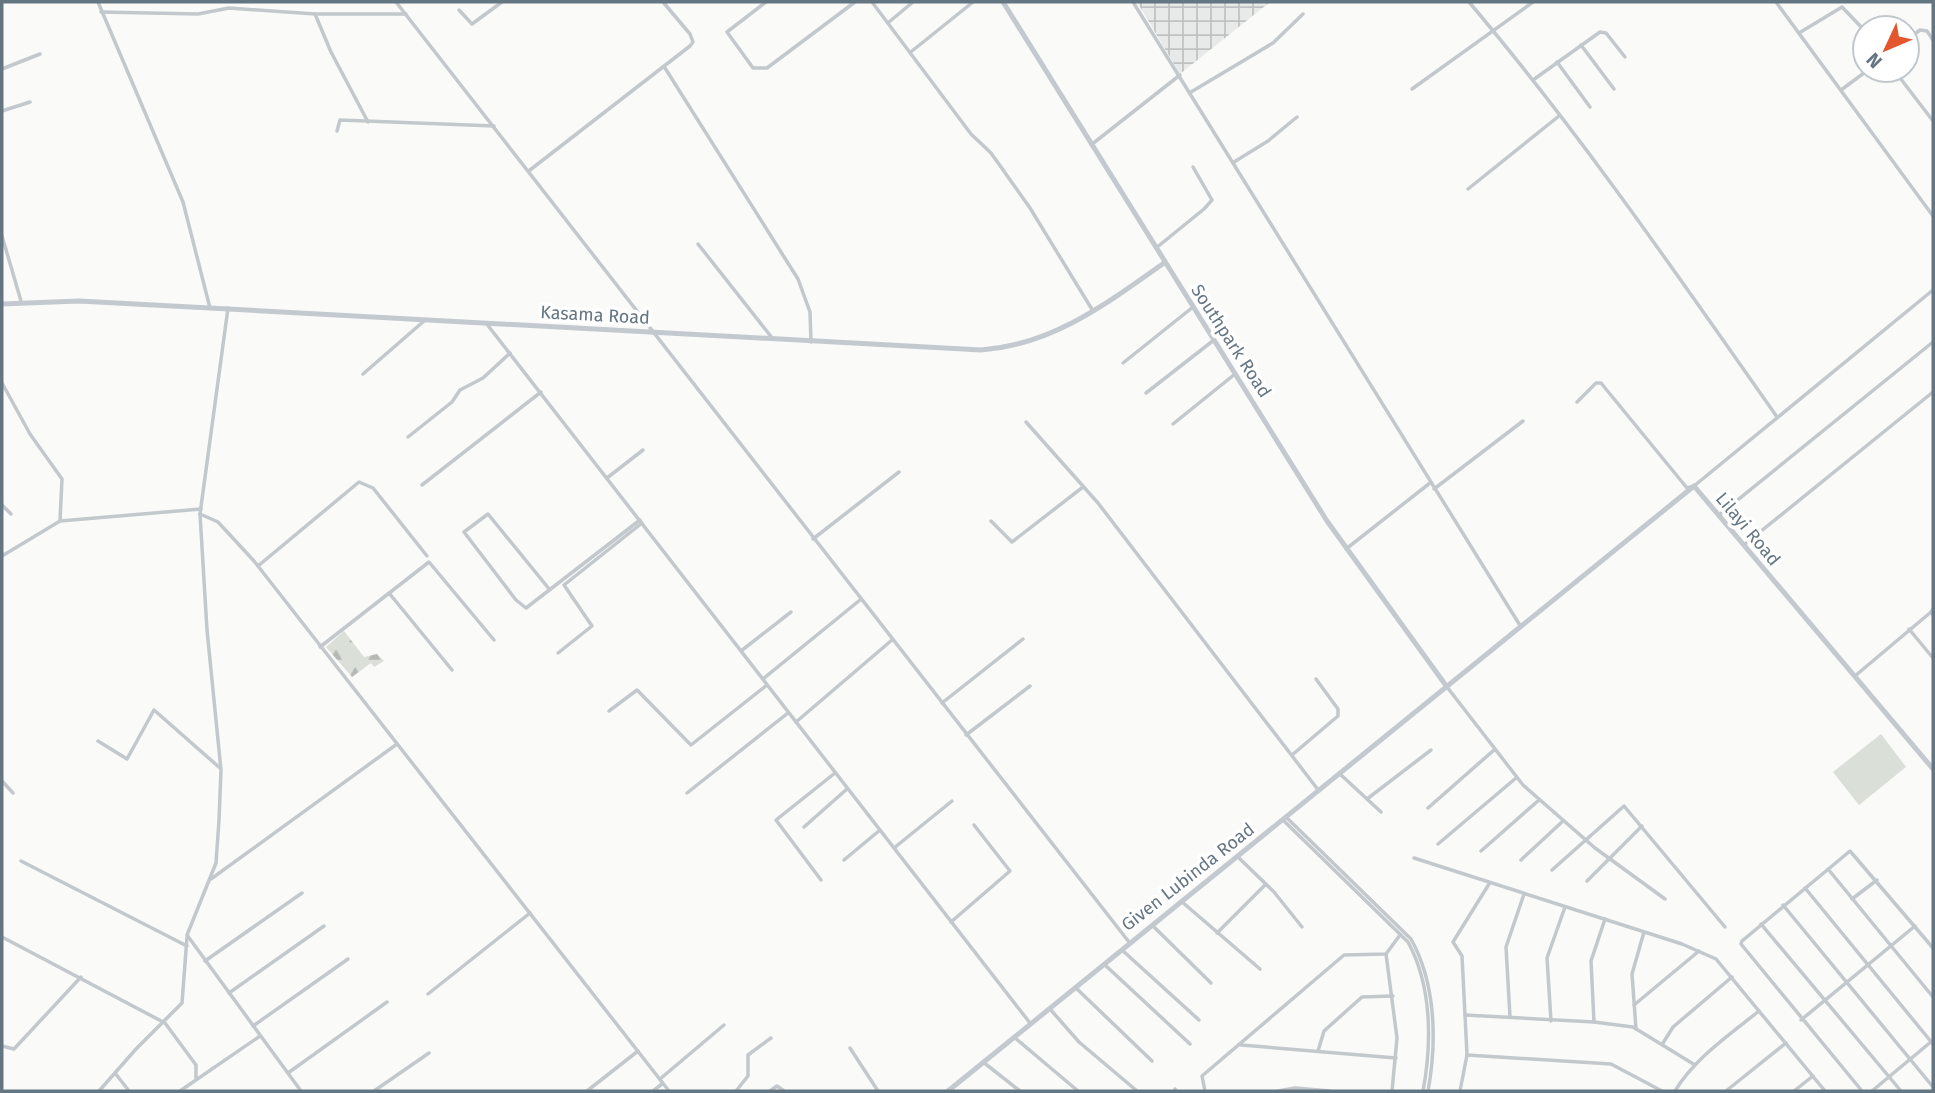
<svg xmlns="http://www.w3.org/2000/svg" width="1935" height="1093" viewBox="0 0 1935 1093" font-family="'Fira Sans',sans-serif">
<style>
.industrial{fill:url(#industrial-grid)}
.grass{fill:#dadfd7}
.forest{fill:url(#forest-firs)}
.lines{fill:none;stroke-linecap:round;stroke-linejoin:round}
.street{stroke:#c3c8cc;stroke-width:3.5}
.secondary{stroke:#c3c9ce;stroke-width:5}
.labels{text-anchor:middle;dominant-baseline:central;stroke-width:7;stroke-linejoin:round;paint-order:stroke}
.street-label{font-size:18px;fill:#657683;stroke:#fff}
</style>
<defs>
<pattern id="industrial-grid" width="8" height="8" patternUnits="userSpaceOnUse" patternTransform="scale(1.75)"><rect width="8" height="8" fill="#e8e9e9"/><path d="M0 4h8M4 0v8" fill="none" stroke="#c0c1c2"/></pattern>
<pattern id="forest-firs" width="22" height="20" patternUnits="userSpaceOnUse" patternTransform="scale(1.75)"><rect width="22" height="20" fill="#dadfd7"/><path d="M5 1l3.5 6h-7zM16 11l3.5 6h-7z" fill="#b4b9b4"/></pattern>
</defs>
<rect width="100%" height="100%" fill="#fafaf8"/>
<polygon class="industrial" points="1137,2 1270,2 1180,74"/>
<polygon class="grass" points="1881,734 1906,767 1859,805 1833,772"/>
<polygon class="forest" points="344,631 364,657 377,654 384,661 374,667 371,663 352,677 326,647"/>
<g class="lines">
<g class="street">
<polyline points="98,2 183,202 210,308"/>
<polyline points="396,2 1129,942"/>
<polyline points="766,2 727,32 753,68 767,68 855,2"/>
<polyline points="872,2 971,134 991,153 1030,208 1093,311"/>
<polyline points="1133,2 1521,627"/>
<path d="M1469,2C1580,133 1678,276 1777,417"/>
<polyline points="1776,2 1933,216"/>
<polyline points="459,10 472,24 502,2"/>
<polyline points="101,12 198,14 229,8 315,14 406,14"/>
<polyline points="315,14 331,52 368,122"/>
<polyline points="889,22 913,2"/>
<polyline points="1799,33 1842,7 1865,31"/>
<polyline points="1907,40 1920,30 1927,31 1933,40"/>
<polyline points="1581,45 1614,89"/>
<polyline points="912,51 973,2"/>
<polyline points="1557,62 1590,107"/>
<polyline points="665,68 798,279 810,312 811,342"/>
<polyline points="2,69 40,54"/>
<polyline points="1894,70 1933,121"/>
<polyline points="1533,80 1600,32 1606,33 1625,57"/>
<polyline points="1412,89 1533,2"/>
<polyline points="1841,90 1868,70"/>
<polyline points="1191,92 1273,43 1303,14"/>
<polyline points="2,111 30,102"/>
<polyline points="337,131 340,120 494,126"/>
<polyline points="1091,145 1180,75"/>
<polyline points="1234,162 1268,141 1297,117"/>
<polyline points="530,170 690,46 693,42 690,34 663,2"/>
<polyline points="1468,189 1559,116"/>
<polyline points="2,236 21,301"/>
<polyline points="698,244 773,339"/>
<polyline points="1156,248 1204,209 1212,200 1193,167"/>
<polyline points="228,308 200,514 207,630 221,770 219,820 216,863 187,935 301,1091"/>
<polyline points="486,323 1030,1023"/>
<polyline points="1123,363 1193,307"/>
<polyline points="363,374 424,321"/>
<polyline points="2,383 30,434 62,479 60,521 2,556"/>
<polyline points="1146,393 1214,340"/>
<polyline points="1577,402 1596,383 1601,383 1687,488 1694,486 1933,290"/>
<polyline points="1026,422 1098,503 1319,791"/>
<polyline points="1173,424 1235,374"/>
<polyline points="408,437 452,402 460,390 483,378 510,353"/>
<polyline points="607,478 643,450"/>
<polyline points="422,485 541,392"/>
<polyline points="1434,489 1523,421"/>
<polyline points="2,505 11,514"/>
<polyline points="200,514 218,522 254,561 669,1091"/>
<polyline points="1719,515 1933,342"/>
<polyline points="60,521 201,509"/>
<polyline points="991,521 1012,542 1083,487"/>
<polyline points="813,539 899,472"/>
<polyline points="1744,545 1933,392"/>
<polyline points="1346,549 1430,483"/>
<polyline points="258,566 359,482 373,488 427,556"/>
<polyline points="550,590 488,514 464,532 516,600 526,608 640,520"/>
<polyline points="389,593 452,670"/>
<polyline points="1933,609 1931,612 1933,615"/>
<polyline points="1909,629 1933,658"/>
<polyline points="320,647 429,562 494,640"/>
<polyline points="741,651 791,612"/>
<polyline points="558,653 592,626 564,585 642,523"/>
<polyline points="1855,676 1931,612"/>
<polyline points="763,679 860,600"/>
<polyline points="1447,687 1523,785 1595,848 1665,899"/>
<polyline points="942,703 1023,639"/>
<polyline points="609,711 637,690 691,745 767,685"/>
<polyline points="796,722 892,640"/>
<polyline points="966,735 1030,686"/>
<polyline points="98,741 127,759 154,710 220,768"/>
<polyline points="1292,755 1338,716 1338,709 1316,679"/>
<polyline points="1340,774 1381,812"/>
<polyline points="2,781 13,793"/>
<polyline points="687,793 788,713"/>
<polyline points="1367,799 1431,750"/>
<polyline points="1428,808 1494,750"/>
<path d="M1286,817L1411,939C1436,984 1437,1042 1428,1091"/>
<path d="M1283,820L1408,942C1432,986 1432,1043 1423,1091"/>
<polyline points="804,827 847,789"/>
<polyline points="1438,844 1516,778"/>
<polyline points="894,848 952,801"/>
<polyline points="1481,851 1539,800"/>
<polyline points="1238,857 1274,892 1302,927"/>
<polyline points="1414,858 1682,944 1716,959 1825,1091"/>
<polyline points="844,860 880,830"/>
<polyline points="1521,860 1563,821"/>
<polyline points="21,861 187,946"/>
<polyline points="1828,869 1933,997"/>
<polyline points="1552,870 1624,806 1725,927"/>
<polyline points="211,879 397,744"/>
<polyline points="821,880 776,820 835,773"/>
<polyline points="1587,881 1642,826"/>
<polyline points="1805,888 1933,1044"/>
<polyline points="1852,899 1877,880"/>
<polyline points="1181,901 1260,969"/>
<polyline points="1783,905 1933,1087"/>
<polyline points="951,922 1010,871 974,825"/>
<polyline points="1761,924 1901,1091"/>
<polyline points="1153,926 1211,983"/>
<polyline points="1217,933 1265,885"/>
<polyline points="2,937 165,1023 196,1065 196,1079"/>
<polyline points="1122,950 1199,1020"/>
<polyline points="1386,954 1397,1038 1392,1091"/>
<polyline points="205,961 302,893"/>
<polyline points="1105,965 1190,1044"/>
<polyline points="1076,988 1152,1061"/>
<polyline points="229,993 324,926"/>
<polyline points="428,994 530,913"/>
<polyline points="1634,1005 1699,951"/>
<polyline points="1050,1009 1079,1042 1137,1091"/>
<polyline points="1465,1015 1594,1022 1633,1027 1695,1065"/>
<polyline points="1510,1017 1506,947 1524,894"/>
<polyline points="1801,1020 1915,926"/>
<polyline points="1551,1021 1547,958 1565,907"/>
<polyline points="1594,1022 1591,961 1605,919"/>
<polyline points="253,1026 348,959"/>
<polyline points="1636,1029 1632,974 1644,932"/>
<polyline points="1014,1037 1078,1091"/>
<polyline points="1663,1043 1673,1027 1732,977"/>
<polyline points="1241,1045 1396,1058"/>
<polyline points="2,1046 14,1049 81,977"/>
<polyline points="850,1048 878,1091"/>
<polyline points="1318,1051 1324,1031 1362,997 1393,996"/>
<polyline points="1467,1055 1611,1064 1662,1091"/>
<polyline points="983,1062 1020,1091"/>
<polyline points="115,1073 129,1091"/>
<polyline points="288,1073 387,1002"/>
<polyline points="660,1079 724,1025"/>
<polyline points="1175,1089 1176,1091"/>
<polyline points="99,1091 136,1049 182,1003 187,937"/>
<polyline points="180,1091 260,1036"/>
<polyline points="374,1091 429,1053"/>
<polyline points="587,1091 638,1051"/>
<polyline points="653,1091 662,1084"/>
<polyline points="736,1091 748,1076 748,1055 771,1038"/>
<polyline points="770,1091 777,1086 784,1091"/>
<polyline points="1205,1091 1202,1076 1344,955 1386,954 1400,935"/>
<polyline points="1278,1091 1295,1088 1330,1091"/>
<polyline points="1460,1091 1467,1055 1465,1015 1462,956 1453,942 1489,884"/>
<path d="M1675,1091C1695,1058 1729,1035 1759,1011"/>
<polyline points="1726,1091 1786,1043"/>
<polyline points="1794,1091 1813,1076"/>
<polyline points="1862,1091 1741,944 1742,941 1850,851 1933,948"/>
<polyline points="1872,1091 1932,1041"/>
</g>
<g class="secondary">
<polyline points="1003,2 1327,521 1447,687"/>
<path d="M2,304L79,301L981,350C1053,345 1107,303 1164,263"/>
<polyline points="948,1091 1694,486 1933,769"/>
</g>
</g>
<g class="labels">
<g class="street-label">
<text transform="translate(595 315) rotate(3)">Kasama Road</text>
<text transform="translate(1231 341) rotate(57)">Southpark Road</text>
<text transform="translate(1748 529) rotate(50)">Lilayi Road</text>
<text transform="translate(1188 877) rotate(-38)">Given Lubinda Road</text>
</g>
</g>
<rect width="1935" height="1093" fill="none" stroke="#657683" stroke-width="7"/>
<g transform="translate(1886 49) rotate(226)"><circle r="33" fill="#ffffff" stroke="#c1c8cd" stroke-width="2"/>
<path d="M0-5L12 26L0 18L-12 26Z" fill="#e4572e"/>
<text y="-10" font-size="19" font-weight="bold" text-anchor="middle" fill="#657683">N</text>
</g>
</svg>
